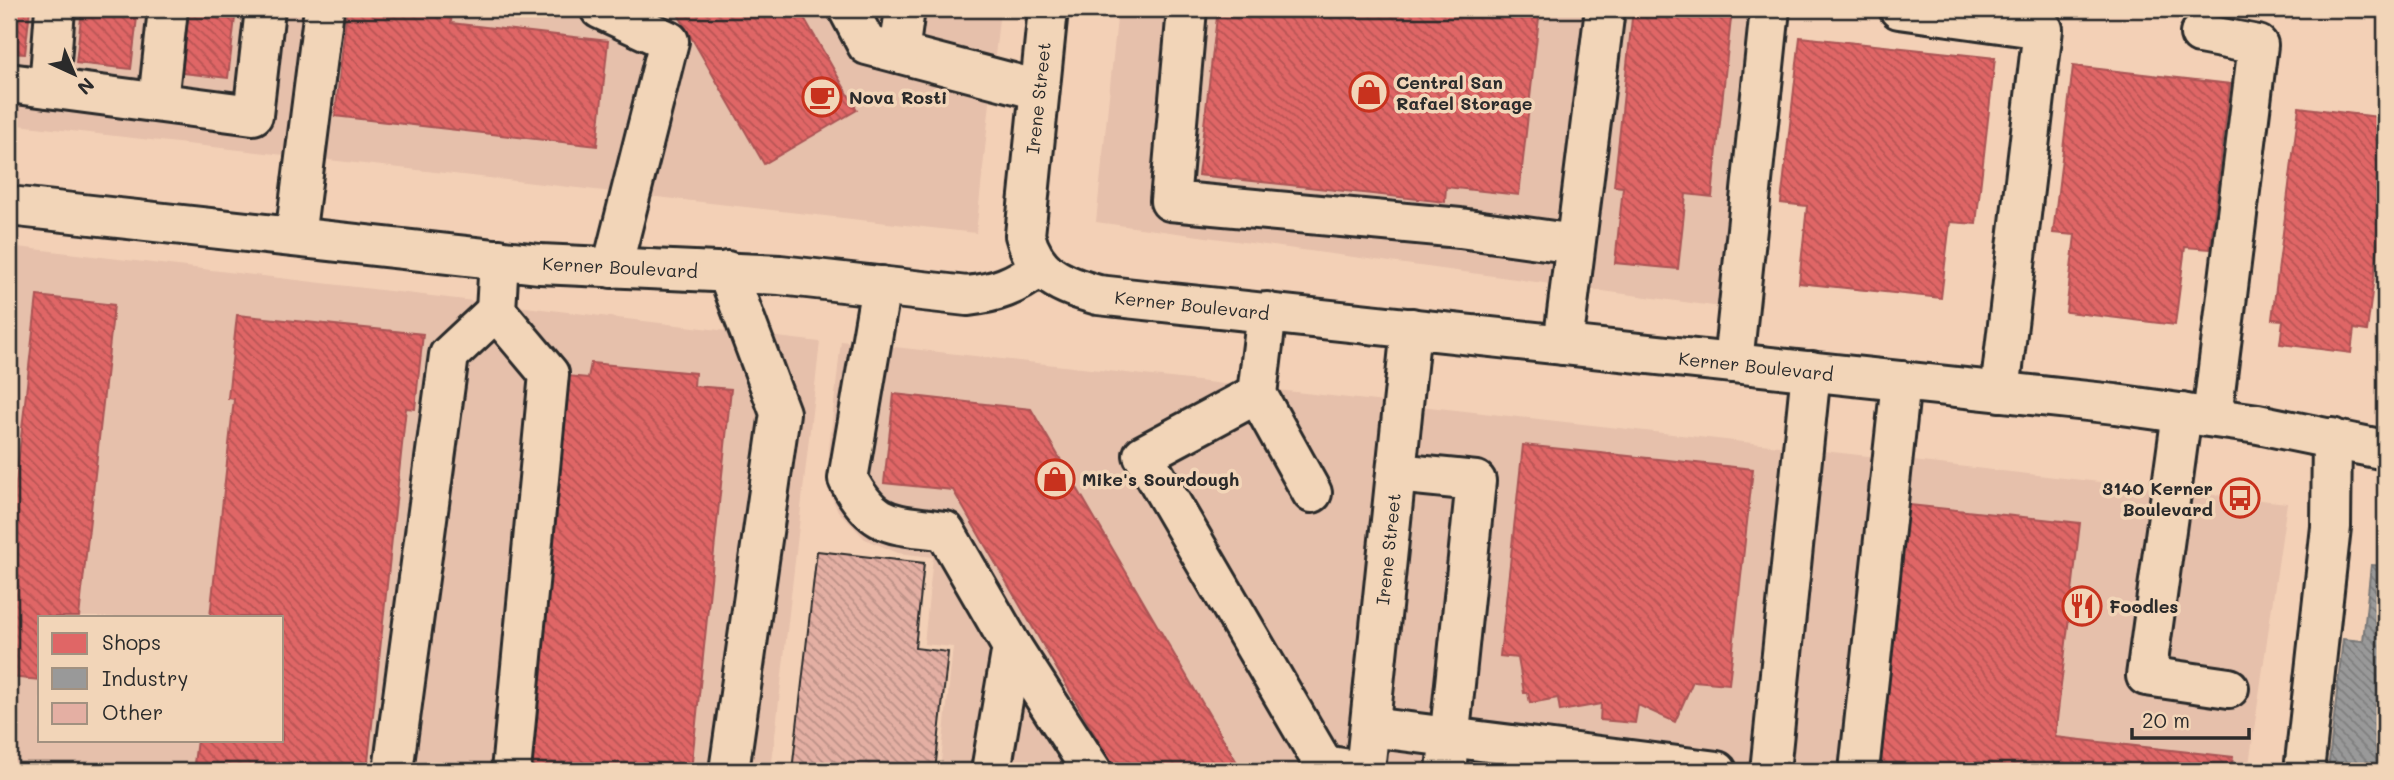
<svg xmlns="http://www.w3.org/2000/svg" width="2394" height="780" viewBox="0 0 2394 780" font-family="Mali,sans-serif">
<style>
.built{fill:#e6c0ab;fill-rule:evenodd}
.shops{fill:url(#shops-back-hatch);stroke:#aa5454;stroke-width:2}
.industry{fill:url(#industry-back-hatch);stroke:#787878;stroke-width:2}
.building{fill:url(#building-back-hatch);stroke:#2b2b2b;stroke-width:2}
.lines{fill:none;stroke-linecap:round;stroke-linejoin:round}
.minor-casing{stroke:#2b2b2b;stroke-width:44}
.minor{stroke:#f2d5b8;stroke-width:38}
.labels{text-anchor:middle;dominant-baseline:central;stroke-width:7;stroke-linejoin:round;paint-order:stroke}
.poi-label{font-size:18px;font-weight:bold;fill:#2b2b2b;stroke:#f2d5b8;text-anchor:start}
.street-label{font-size:18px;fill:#2b2b2b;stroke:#f2d5b8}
</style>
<defs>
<pattern id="shops-back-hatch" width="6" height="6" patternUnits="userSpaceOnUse" patternTransform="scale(1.75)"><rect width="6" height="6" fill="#e06666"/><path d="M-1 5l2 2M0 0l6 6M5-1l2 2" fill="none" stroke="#b65454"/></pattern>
<pattern id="industry-back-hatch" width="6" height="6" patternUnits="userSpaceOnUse" patternTransform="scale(1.75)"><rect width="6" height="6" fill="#999"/><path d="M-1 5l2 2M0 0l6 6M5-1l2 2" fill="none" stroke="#7d7d7d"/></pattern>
<pattern id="building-back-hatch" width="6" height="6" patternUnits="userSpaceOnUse" patternTransform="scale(1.75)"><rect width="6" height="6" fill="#e4afa3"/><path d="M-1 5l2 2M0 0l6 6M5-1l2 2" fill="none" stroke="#b98f85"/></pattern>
</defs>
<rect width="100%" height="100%" fill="#f3d0b6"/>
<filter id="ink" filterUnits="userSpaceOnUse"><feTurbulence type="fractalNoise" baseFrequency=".0143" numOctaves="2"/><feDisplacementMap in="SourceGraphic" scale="14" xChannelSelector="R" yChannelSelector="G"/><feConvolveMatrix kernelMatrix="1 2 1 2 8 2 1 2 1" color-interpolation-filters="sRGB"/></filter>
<g filter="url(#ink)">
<g class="built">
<polygon points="9,9 1000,9 976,233 9,124"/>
<polygon points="1118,9 1785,9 1728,308 1096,222"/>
<path d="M9,246L820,342L771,771H9ZM40,617H282V740H40Z"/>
<polygon points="841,341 2287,503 2248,771 940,771 953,647 924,644 933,557 898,553 865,539 838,511 829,492 829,449"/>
</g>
<g class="shops">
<polygon points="9,9 30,9 25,54 9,53"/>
<polygon points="82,9 138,9 131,69 76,63"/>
<polygon points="181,9 236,9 228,78 174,72"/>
<polygon points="347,9 452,9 451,23 608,41 597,146 335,116"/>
<polygon points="675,9 799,9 857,110 764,164"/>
<polygon points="1218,9 1540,9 1519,195 1446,187 1445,202 1198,175"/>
<polygon points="1633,9 1732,9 1712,197 1686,194 1678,269 1615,263 1623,187 1614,186"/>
<polygon points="1800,37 1995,58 1976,224 1950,222 1941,298 1799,283 1807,206 1781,203"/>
<polygon points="2073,66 2230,84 2210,249 2185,247 2175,325 2066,312 2075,235 2053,233"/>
<polygon points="2299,107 2385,118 2385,191 2367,331 2354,329 2351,353 2280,344 2283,320 2272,319"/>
<polygon points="37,296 114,305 79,617 40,617 40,680 9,677 9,544"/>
<polygon points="237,315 423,334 415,409 406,408 367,771 193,771 197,740 282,740 282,617 210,617 234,399 228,398"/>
<polygon points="591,363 695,373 694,386 731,389 691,771 515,771 557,375 588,378"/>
<polygon points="894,394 1031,409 1242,771 1116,771 953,490 884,483"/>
<polygon points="1523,445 1753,469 1729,684 1693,681 1675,722 1638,705 1635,723 1600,720 1601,704 1560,711 1558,698 1530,703 1528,693 1524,693 1518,658 1500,656"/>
<polygon points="1900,504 2080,523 2055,737 2233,757 2231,771 1869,771"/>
</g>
<polygon class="industry" points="2371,565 2385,566 2385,771 2328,771 2343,639 2363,641"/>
<polygon class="building" points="817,551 924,563 915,648 948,652 935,771 792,771"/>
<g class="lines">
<g class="minor-casing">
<g id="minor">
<polyline points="600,9 669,41 612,268"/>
<polyline points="848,9 867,45 1039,90"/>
<path d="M1048,9L1025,235C1035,275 1062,285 1098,295L2115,404L2258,424L2385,450"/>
<polyline points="1187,9 1170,201 1460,228 1575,244"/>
<polyline points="1899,9 2043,29 2000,392"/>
<polyline points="2200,34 2258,45 2212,417"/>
<polyline points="899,53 905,9"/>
<polyline points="9,83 253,115 265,9"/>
<polyline points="49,88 55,9"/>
<polyline points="158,102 168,9"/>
<path d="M9,206L540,264L780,275L967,296C996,293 1015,286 1039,268"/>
<polyline points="295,237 324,9"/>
<polyline points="499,259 496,311 549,374 511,771"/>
<polyline points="727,271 780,413 729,771"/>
<path d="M881,286L848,479C875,530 893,523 945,531L1012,647L991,771"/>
<polyline points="1267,312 1257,394 1312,493"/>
<polyline points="1563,345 1605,9"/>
<polyline points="1733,363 1770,9"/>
<polyline points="1257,394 1143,455 1324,765 1362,771"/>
<polyline points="2182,413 2146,676 2229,688"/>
<polyline points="1396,473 1476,481 1446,771"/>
<polyline points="1012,647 1092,771"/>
<polyline points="1370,727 1717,771"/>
<polyline points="393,771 449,355 496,311"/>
<polyline points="1365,771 1411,328"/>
<polyline points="1770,771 1811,371"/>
<polyline points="1859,771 1901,381"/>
<polyline points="2304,771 2331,527 2332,438"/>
</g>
</g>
<use href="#minor" class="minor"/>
</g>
</g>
<defs>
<g id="shop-ring" transform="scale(2.0125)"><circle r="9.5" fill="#f2d5b8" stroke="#c8321e" stroke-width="1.5"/><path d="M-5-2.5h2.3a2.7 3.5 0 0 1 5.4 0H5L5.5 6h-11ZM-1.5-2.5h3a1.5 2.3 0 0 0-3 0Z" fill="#c8321e"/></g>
<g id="cafe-ring" transform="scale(2.0125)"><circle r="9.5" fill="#f2d5b8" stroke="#c8321e" stroke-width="1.5"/><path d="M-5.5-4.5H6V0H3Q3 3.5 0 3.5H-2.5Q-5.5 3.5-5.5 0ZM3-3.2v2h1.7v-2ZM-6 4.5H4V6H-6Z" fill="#c8321e"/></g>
<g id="bus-ring" transform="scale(2.0125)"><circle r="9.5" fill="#f2d5b8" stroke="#c8321e" stroke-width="1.5"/><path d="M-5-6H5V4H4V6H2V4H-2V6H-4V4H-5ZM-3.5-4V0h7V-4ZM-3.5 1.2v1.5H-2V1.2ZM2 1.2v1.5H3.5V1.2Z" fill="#c8321e"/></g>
<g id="restaurant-ring" transform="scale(2.0125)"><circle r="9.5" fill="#f2d5b8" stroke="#c8321e" stroke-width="1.5"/><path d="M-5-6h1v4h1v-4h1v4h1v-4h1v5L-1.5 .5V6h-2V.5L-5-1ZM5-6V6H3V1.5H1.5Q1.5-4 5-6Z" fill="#c8321e"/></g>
</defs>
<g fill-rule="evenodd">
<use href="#shop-ring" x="1369" y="92"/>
<use href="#cafe-ring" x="822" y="97"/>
<use href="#shop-ring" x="1055" y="479"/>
<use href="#bus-ring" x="2240" y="498"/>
<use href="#restaurant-ring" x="2082" y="606"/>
</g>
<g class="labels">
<g class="poi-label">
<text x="1396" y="82">Central San<tspan x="1396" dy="21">Rafael Storage</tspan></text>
<text x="849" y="97">Nova Rosti</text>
<text x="1082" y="479">Mike's Sourdough</text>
<text x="2213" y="488" text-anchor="end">3140 Kerner<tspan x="2213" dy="21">Boulevard</tspan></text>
<text x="2109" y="606">Foodles</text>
</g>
<g class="street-label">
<text transform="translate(1038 98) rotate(-84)">Irene Street</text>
<text transform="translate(620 267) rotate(3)">Kerner Boulevard</text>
<text transform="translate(1192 305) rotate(6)">Kerner Boulevard</text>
<text transform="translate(1756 366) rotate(6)">Kerner Boulevard</text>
<text transform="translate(1388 549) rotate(-84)">Irene Street</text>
</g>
</g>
<rect width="2394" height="780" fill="none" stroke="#f2d5b8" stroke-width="35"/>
<rect x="18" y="18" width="2359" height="745" fill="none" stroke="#2b2b2b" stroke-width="2.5" filter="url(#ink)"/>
<rect x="38" y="616" width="245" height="126" fill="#f2d5b8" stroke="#a29180" stroke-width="2"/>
<rect x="52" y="633" width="35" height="21" fill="#e06666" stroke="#a29180" stroke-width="2"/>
<text x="102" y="650" font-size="21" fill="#2b2b2b">Shops</text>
<rect x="52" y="668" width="35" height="21" fill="#999999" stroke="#a29180" stroke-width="2"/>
<text x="102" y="686" font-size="21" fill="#2b2b2b">Industry</text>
<rect x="52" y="703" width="35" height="21" fill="#e4afa3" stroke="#a29180" stroke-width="2"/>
<text x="102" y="720" font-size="21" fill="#2b2b2b">Other</text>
<g transform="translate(74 74) rotate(136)" stroke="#f2d5b8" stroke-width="5" paint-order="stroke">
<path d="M0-5L12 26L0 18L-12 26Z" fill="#2b2b2b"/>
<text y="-10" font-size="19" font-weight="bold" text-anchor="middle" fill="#2b2b2b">N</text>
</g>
<path d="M2132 728v10h117v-10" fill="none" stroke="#2b2b2b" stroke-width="3.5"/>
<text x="2142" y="728" font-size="21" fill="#2b2b2b" stroke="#f2d5b8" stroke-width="5" paint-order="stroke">20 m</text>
</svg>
